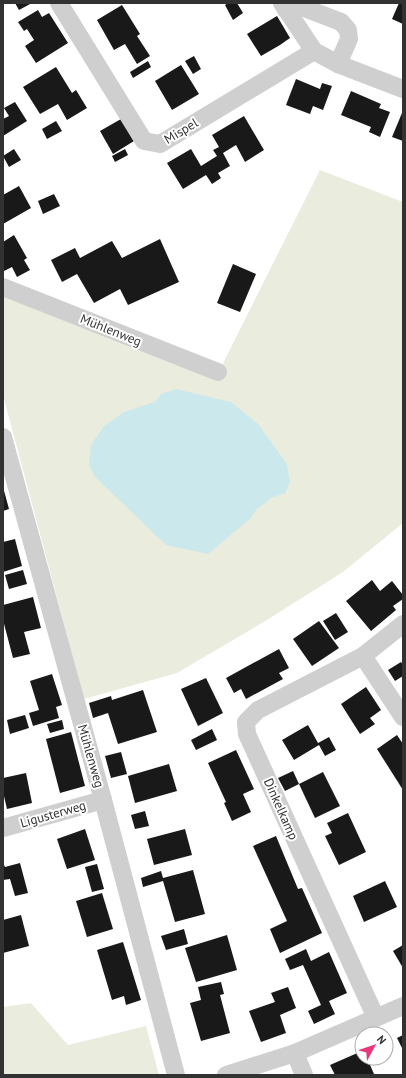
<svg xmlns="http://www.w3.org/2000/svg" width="406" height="1078" viewBox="0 0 406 1078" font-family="'PT Sans',sans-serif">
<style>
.green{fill:#eaecde}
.water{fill:#cbe9ec}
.building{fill:#191919}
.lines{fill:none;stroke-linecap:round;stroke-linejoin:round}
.minor{stroke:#cfcfcf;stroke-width:18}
.labels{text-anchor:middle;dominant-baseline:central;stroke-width:4;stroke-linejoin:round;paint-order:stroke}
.street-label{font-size:13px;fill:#323232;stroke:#fff}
</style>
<rect width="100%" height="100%" fill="#fff"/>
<g class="green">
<polygon points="320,170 403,202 403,523 343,572 267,620 177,673 84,699 3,395 3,294 216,377"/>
<polygon points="31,1003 68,1045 146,1026 159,1075 3,1075 3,1007"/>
</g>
<polygon class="water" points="176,389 231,402 258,424 287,464 290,482 285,493 271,498 256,510 251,518 208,554 166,545 95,477 89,465 91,445 104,426 124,412 155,402 161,394"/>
<g class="building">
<polygon points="15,3 32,3 19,10"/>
<polygon points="228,3 237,3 243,13 233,20 225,5"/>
<polygon points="399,3 403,3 403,24 392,19"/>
<polygon points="122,5 140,34 137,36 150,56 137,64 125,44 114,50 97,20"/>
<polygon points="38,10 42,17 49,13 68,43 36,63 25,46 34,40 27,29 24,31 18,22"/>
<polygon points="277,16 290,38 280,45 261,56 247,34"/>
<polygon points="194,56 201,69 193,74 185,61"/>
<polygon points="148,61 151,67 133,78 130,72"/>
<polygon points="181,65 199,94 172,110 155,81"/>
<polygon points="56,67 72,93 76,90 87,108 67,120 58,104 40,114 23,87"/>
<polygon points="296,79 320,89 322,83 332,86 323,110 313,106 310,114 286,105"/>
<polygon points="351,91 381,104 379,108 390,112 380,137 369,132 371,127 341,115"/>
<polygon points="15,102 27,121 3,136 3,119 9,116 4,108"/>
<polygon points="402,113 403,113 403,141 392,137"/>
<polygon points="244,116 264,150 245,162 236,145 223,153 230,166 218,173 221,178 212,184 206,175 183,189 167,163 191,149 201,166 217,156 213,150 219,147 212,135"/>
<polygon points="121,119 134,141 113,154 100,131"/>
<polygon points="56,121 62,131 47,139 42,129"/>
<polygon points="14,149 21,160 9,167 3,156"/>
<polygon points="125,149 128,155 115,162 112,156"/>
<polygon points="19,186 31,208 3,224 3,195"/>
<polygon points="54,194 60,206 43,214 38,201"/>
<polygon points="14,235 27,258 24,260 30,270 17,277 12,267 4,271 3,268 3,242"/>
<polygon points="160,239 179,282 128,305 120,289 94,303 77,274 62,282 51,260 75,248 80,258 112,241 122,258"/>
<polygon points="233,264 256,274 240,312 217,303"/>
<polygon points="3,487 9,509 3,511"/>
<polygon points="15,539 22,566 3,572 3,542"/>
<polygon points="23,570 27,584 9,589 5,575"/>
<polygon points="372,580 380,591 392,581 403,595 403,599 393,606 396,610 371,631 346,601"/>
<polygon points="33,597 41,628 24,632 30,654 13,658 3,620 3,605"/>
<polygon points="336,613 348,632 335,640 323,621"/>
<polygon points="319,621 339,648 312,666 293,639"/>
<polygon points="279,649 289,668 279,673 283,679 246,699 241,689 234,693 226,678"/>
<polygon points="401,662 403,665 403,676 395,681 388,670"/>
<polygon points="52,674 62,705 56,707 59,718 33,726 29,713 39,710 30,681"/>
<polygon points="206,678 223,713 198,726 181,689"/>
<polygon points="366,687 381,710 370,718 375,724 360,734 341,704"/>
<polygon points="143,690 157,732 118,744 108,713 93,718 89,703 111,696 112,700"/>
<polygon points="25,715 29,728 10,734 7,720"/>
<polygon points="62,720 64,729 50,733 47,724"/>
<polygon points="308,725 318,743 329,737 336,750 325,756 319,745 294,760 282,740"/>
<polygon points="212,729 217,740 196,750 191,740"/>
<polygon points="71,732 85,786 60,793 46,739"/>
<polygon points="397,735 403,744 403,790 377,749"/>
<polygon points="236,750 254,789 243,794 251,812 232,821 224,803 226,802 208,763"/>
<polygon points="121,752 127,774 111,778 105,756"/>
<polygon points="169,764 177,791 135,803 128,776"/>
<polygon points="293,771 299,784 285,791 278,778"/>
<polygon points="323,772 340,806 315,818 299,784"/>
<polygon points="26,773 32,803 7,809 3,792 3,778"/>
<polygon points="145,811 149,826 135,829 131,815"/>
<polygon points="348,813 366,852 339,865 325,836 332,833 327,823"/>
<polygon points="85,829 95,860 67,869 57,839"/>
<polygon points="185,829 192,855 154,865 147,839"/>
<polygon points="276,836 298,889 302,888 322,933 280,953 270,929 287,921 253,846"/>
<polygon points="3,863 5,867 20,863 28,893 15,896 10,879 3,880"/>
<polygon points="97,864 104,889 92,892 85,867"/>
<polygon points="193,870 205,914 175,922 163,881 143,887 141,878 161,871 163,878"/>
<polygon points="385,881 397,907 364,922 353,896"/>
<polygon points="102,893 113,929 87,937 76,901"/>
<polygon points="21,915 29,946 3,953 3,920"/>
<polygon points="184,929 188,944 166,950 161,936"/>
<polygon points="227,935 237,970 196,982 185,948"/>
<polygon points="123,942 141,1000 126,1005 124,996 112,1000 97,950"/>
<polygon points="403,945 403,968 393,951"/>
<polygon points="306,949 311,961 329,952 347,993 329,1001 335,1014 314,1024 308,1011 321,1005 303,965 290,970 285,959"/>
<polygon points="221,982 224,994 220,995 230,1033 201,1041 190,1003 201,1000 198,987"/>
<polygon points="288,987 296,1008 280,1015 286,1033 261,1042 249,1011 275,1002 271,993"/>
<polygon points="403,1035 403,1050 397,1038"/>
<polygon points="362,1051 362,1058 367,1058 374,1074 335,1075 330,1065"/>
</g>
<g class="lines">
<g class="minor">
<polyline points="59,3 144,141 160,144 314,51"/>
<polyline points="282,3 314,51 338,64 403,89"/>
<polyline points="286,10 293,7 302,7 341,22 348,30 349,39 338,64"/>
<polyline points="3,287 218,372"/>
<polyline points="3,437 103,800 176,1075"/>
<polyline points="363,656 403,717"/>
<polyline points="3,828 103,800"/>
<polyline points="376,1018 247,734 246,722 258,710 363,656 403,624"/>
<polyline points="295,1053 304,1075"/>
<polyline points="226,1075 295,1053 403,1006"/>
</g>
</g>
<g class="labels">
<g class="street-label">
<text transform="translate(181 131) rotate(-31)">Mispel</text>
<text transform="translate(111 330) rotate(22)">Mühlenweg</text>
<text transform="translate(91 756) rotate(74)">Mühlenweg</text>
<text transform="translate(281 809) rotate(66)">Dinkelkamp</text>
<text transform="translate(53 814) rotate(-16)">Ligusterweg</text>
</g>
</g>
<rect width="406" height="1078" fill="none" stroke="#323232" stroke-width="8"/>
<g transform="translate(374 1046) rotate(50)"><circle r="19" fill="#ffffff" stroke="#adadad"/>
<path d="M0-3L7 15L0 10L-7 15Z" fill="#e8367a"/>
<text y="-6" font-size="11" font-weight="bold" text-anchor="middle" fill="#323232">N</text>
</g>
</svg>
